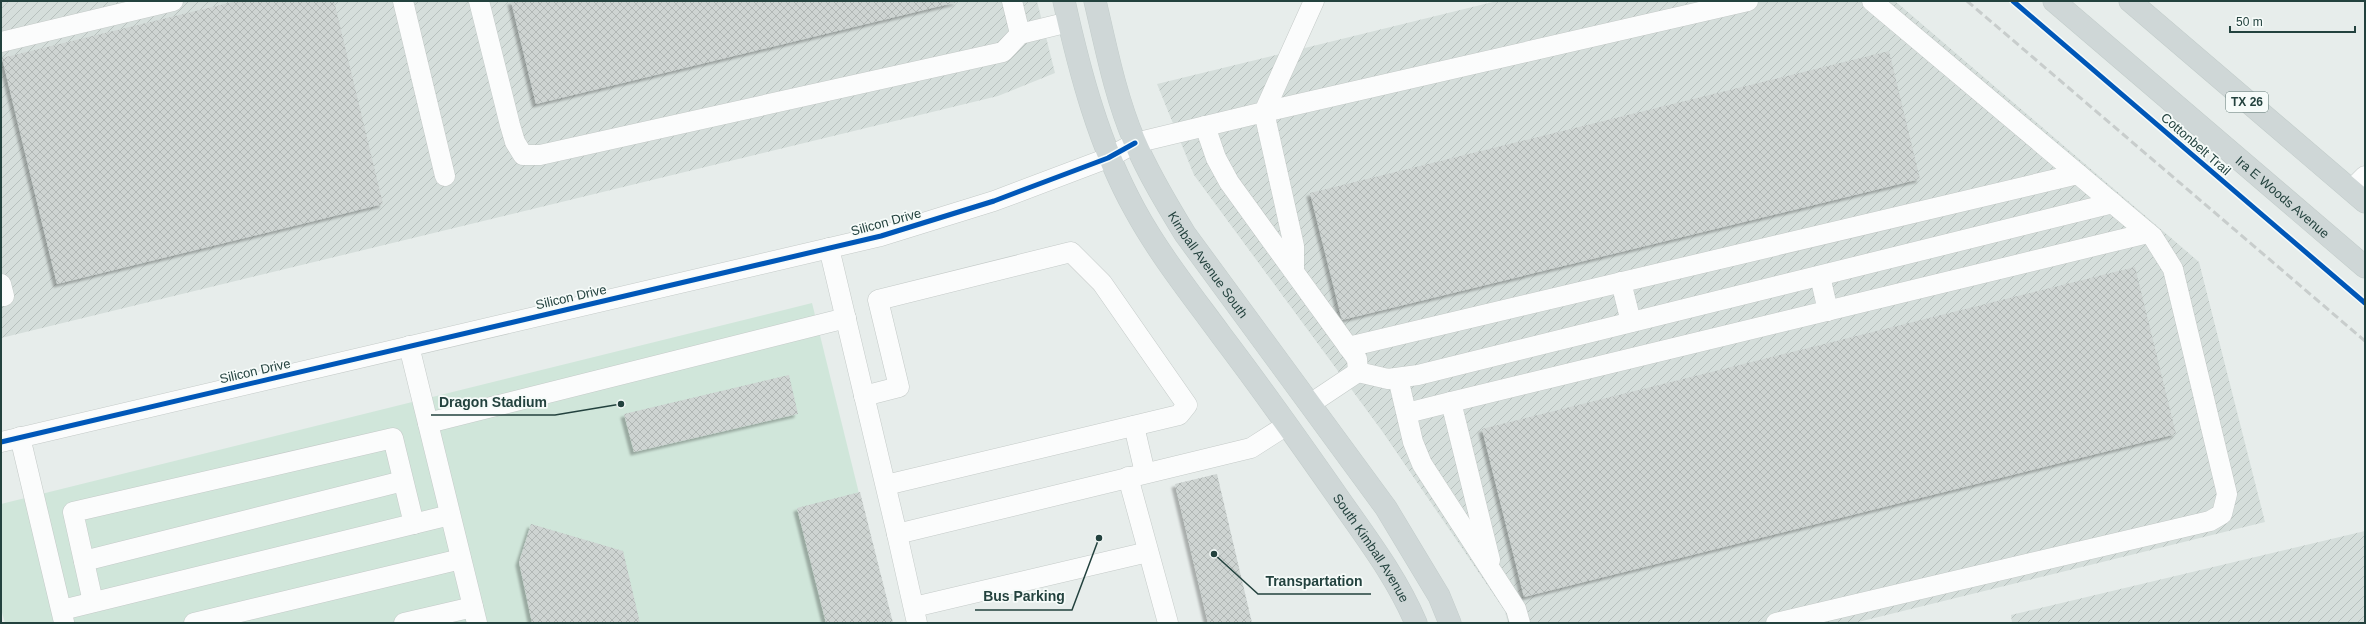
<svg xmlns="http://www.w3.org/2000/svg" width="2366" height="624" viewBox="0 0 2366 624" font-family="Helvetica,sans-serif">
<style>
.industrial{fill:url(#industrial-furrows)}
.pitch{fill:#d0e6da}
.building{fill:url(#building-cross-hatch);filter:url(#shadow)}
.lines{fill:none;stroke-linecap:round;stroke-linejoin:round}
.minor-casing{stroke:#c4cac8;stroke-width:21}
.major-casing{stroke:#c2ccca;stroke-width:23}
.minor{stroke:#fbfcfc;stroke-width:20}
.major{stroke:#cfd7d7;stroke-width:22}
.rail{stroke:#c8cdcc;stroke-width:3;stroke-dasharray:8 4;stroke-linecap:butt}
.cycleway-casing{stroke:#f6fbf9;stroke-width:8}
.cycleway{stroke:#0057b8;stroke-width:5}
.labels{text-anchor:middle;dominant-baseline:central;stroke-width:3.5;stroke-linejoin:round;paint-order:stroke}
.shield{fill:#f6fbf9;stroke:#627a76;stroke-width:1}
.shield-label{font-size:12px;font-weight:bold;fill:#23423e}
.street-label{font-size:13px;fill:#23423e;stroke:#f6fbf9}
.leader{fill:none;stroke:#23423e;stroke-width:1.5}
.callout-dot{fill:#23423e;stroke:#f6fbf9;stroke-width:1.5}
.callout-label{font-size:14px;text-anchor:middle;font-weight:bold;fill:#23423e;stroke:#f6fbf9;stroke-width:3.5;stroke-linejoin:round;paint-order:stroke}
</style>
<defs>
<pattern id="industrial-furrows" width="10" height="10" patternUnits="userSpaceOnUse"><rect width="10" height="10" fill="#d5dedb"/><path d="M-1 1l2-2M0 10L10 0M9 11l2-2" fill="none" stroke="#b7c0bd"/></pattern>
<pattern id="building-cross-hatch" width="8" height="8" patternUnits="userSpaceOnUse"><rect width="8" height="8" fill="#ced4d2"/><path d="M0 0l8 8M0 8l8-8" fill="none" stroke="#b1b7b5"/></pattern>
<filter id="shadow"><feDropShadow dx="-3.5" dy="3.5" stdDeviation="1" flood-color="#0004"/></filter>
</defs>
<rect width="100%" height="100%" fill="#e7edeb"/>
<g class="industrial">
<polygon points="1,1 1037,1 1055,73 998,96 1,338"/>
<polygon points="1497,1 1895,1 2199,262 2265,522 1854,623 1508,623 1505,611 1382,431 1194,175 1157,84"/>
<polygon points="2365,531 2365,623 2012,623 2011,615"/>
</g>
<polygon class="pitch" points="812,303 891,623 5,623 1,609 1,504"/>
<g class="building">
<polygon points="237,1 334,1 383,204 57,284 2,58"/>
<polygon points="511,1 957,1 957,2 536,104"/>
<polygon points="1889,51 1920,179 1342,320 1310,193"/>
<polygon points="2135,267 2176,434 1524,597 1482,429"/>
<polygon points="789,375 798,414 634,452 624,414"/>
<polygon points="1217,474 1252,623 1208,623 1175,484"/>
<polygon points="860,492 893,623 826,623 797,508"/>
<polygon points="531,524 623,551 640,623 532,623 519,562"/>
</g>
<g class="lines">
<g class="minor-casing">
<g id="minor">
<polyline points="403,1 445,176"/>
<polyline points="479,1 510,125 515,142 523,155 540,155 1003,52 1020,34 1069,22"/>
<polyline points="1012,1 1020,34"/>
<polyline points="1,42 173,1"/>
<polyline points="1205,126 1216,158 1229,182 1357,359 1358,372 1310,404"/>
<polyline points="2351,190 2365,176"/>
<polyline points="829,248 897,534 1251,448 1287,425"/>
<polyline points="1294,271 1294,246 1264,112 1748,1"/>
<polyline points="1820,276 1828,311"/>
<polyline points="1621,282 1631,322"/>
<polyline points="1,284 4,296"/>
<polyline points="409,346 477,623"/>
<polyline points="1348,347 2078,174"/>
<polyline points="1358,372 1388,379 1418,375 2113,203"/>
<polyline points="1398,378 1413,442 1422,464 1516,609 1520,623"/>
<polyline points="864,396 899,387 878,300 1071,252 1102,283 1187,405 1179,415 886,485"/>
<polyline points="1451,402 2148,233"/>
<polyline points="1407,413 1451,402 1490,560"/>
<polyline points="428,423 846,318"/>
<polyline points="1134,426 1145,473"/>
<polyline points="20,437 64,622"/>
<polyline points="1,442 881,236 994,201 1108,158 1135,143 1264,112 1314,1"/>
<polyline points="1128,477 1168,623"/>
<polyline points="897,534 917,623"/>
<polyline points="84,561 403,481"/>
<polyline points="93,602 73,512 393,438 414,524"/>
<polyline points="914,607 1148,552"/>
<polyline points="62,610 450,515"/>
<polyline points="194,623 461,559"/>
<polyline points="404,623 473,607"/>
<polyline points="1776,623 2210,521 2222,514 2227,494 2173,269 2153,237 1872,1"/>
</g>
</g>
<g class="major-casing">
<g id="major">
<path id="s1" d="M1064,1C1080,73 1099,145 1135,210C1159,254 1191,294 1221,335C1262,389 1301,444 1340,500C1368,540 1397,578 1416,623"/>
<path id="s2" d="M1095,1C1106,47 1115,95 1134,140C1148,173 1166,203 1185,234L1386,508L1439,596L1450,623"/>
<path id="s3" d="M2054,1L2365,267"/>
<polyline points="2130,1 2365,202"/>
</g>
</g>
<use href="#minor" class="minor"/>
<use href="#major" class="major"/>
<polyline class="rail" points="1967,1 2365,341"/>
<g class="cycleway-casing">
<g id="cycleway">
<polyline points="2013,1 2365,303"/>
<polyline points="1,442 881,236 994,201 1108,158 1135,143"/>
</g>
</g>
<use href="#cycleway" class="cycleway"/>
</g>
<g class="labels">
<rect class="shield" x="2226" y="92" width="42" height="20" rx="3"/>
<g class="shield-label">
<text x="2247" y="102">TX 26</text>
</g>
<g class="street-label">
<text transform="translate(2196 144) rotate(41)">Cottonbelt Trail</text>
<text stroke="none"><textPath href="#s3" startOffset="301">Ira E Woods Avenue</textPath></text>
<text transform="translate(886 222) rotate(-15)">Silicon Drive</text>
<text stroke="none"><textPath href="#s2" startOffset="290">Kimball Avenue South</textPath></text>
<text transform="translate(571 297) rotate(-13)">Silicon Drive</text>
<text transform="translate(255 371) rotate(-13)">Silicon Drive</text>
<text stroke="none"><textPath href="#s1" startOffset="634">South Kimball Avenue</textPath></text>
</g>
</g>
<path class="leader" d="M621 404L555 415H431M1214 554L1258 594H1371M1099 538L1072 610H975"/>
<g class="callout-dot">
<circle cx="621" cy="404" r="4"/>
<circle cx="1214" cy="554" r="4"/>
<circle cx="1099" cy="538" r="4"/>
</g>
<g class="callout-label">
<text x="493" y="407">Dragon Stadium</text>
<text x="1314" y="586">Transpartation</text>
<text x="1024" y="601">Bus Parking</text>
</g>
<rect width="2366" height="624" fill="none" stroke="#23423e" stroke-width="4"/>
<path d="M2230 26v6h125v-6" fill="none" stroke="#23423e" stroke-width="2"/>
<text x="2236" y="26" font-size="12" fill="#23423e" stroke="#f6fbf9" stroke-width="3" paint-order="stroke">50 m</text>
</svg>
